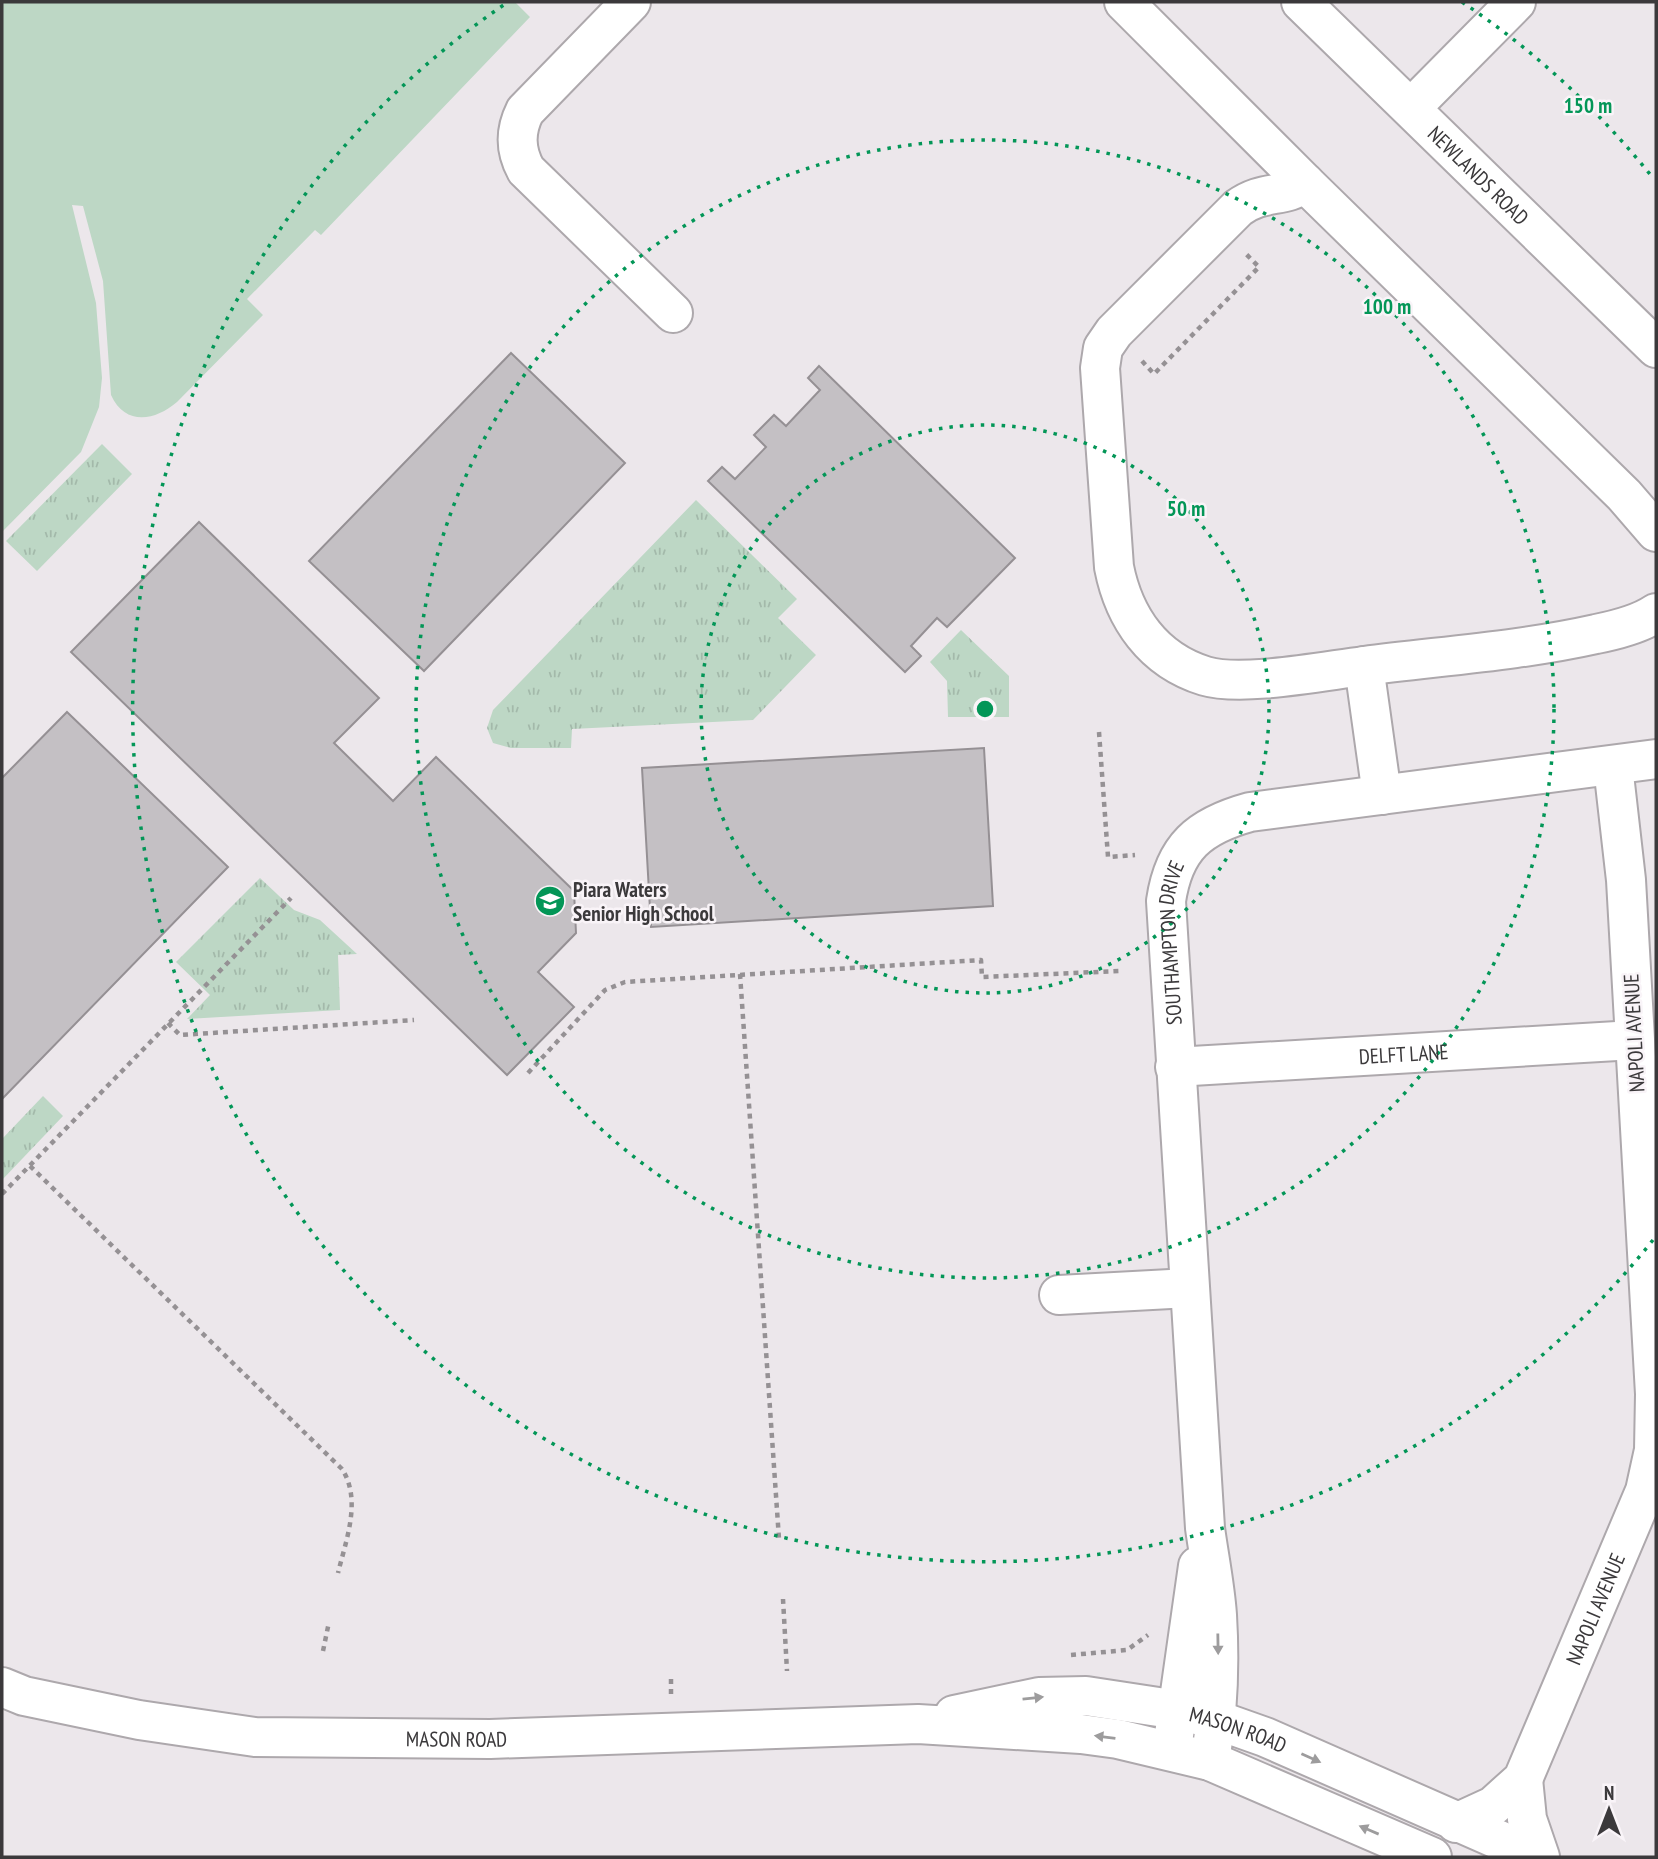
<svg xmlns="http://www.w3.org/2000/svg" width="1658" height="1859" viewBox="0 0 1658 1859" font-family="'PT Sans Narrow',sans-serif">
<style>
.grass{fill:url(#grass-tufts)}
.pitch{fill:#bdd7c5}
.building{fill:#c4c0c4;stroke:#959094;stroke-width:2}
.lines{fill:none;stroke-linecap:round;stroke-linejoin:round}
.minor-casing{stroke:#ada8ac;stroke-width:42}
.path{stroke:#959194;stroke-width:4.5;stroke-dasharray:5 5;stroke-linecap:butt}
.minor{stroke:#fff;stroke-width:38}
.oneway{fill:#9d9c9d}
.ring{fill:none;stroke:#039657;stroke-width:3.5;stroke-dasharray:3.5 7}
.labels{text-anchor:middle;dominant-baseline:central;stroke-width:5;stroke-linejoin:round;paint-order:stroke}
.street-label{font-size:21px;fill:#3b393b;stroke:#f9f4f8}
.poi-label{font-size:21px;font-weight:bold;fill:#3b393b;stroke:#f9f4f8;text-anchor:start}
.centre{fill:#039657;stroke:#f9f4f8;stroke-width:3.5}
.ring-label{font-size:21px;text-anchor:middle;font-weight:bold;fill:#039657;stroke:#f9f4f8;stroke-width:5;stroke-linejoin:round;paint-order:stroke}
</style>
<defs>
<pattern id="grass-tufts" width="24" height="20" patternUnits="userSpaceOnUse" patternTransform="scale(1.75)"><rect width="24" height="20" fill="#bdd7c5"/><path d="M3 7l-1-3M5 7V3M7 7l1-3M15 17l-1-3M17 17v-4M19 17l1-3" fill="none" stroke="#a3b9aa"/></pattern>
</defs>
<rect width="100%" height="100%" fill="#ece7eb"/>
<g class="grass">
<polygon points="102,444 132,474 37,571 6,541"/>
<polygon points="696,500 797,599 778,618 816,655 753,720 572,729 571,748 511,748 493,743 487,728 493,710"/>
<polygon points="961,630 1009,676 1009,717 948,717 947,681 930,662"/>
<polygon points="260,878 294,910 320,920 357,954 338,955 340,1010 187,1019 210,995 176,962"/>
<polygon points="43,1096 63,1116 2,1180 2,1139"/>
</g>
<path class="pitch" d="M2,2H515L530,17L321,235L315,230L247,299L263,315L177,402C155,421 125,426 111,395L103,281L83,206L72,205L96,303L102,378L99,407L81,452L2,532Z"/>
<g class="building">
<polygon points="511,353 625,463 424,671 309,561"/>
<polygon points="819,366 1015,558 947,627 937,618 911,646 921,656 905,672 708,481 722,467 735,479 766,447 754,435 774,415 786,426 820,390 808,378"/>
<polygon points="199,522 379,698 334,743 393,801 436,757 574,891 576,933 538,972 574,1007 507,1075 71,652"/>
<polygon points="67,712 228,867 2,1099 2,778"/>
<polygon points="984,748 993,906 651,927 642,768"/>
</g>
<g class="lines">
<g class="minor-casing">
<g id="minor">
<path d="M631,2L525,111C515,131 515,150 526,170L673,313"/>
<polyline points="1124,2 1305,183 1624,495 1656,532"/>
<path id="s1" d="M1301,2L1656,348"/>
<polyline points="1411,108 1516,2"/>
<path d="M1305,183C1283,199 1264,189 1238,208L1114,332L1103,348L1100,368L1114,567C1124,618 1153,660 1205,676C1242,687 1323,671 1364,666C1441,656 1520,651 1596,634C1616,630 1640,624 1656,613"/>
<polyline points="1364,666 1382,795"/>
<path id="s2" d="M1175,1067L1634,1040"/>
<polyline points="1059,1295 1189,1288"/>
<path id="s3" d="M2,1687L24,1696L139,1720L255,1737L490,1739L918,1724L1081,1734L1118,1739L1210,1761L1432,1857"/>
<path id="s4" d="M954,1715L1039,1697L1086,1696L1178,1710L1217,1720L1265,1737L1538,1857"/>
<polyline points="1174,1735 1198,1566"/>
<path id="s5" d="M1210,1761C1218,1713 1220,1664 1217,1615C1215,1586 1209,1557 1205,1528L1166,901C1174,847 1199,826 1250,812L1656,759"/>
<polyline points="1523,1779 1527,1819 1540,1857"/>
<path id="s6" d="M1456,1823L1493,1806L1523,1779L1645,1491L1654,1450L1655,1394L1626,880L1613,766"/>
</g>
</g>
<g class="path">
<polyline points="1142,361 1154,374 1259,267 1245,253"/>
<polyline points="1099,732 1108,857 1135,855"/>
<polyline points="740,974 779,1539"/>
<polyline points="168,1023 180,1035 414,1020"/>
<polyline points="528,1073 605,990 625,982 981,960 982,977 1120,971"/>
<path d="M30,1166L342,1469C362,1500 346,1540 338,1573"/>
<polyline points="2,1194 291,898"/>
<polyline points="783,1599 787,1671"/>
<polyline points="323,1651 329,1622"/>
<polyline points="1071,1655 1127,1650 1148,1635"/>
<polyline points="671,1679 671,1696"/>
</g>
<use href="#minor" class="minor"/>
</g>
<defs><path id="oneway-solid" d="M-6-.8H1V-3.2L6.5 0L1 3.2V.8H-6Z" transform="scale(1.75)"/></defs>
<g class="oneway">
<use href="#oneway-solid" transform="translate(1218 1644) rotate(89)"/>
<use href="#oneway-solid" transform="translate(1033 1698) rotate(-6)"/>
<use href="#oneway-solid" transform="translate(1105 1737) rotate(-173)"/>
<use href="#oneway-solid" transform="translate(1311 1758) rotate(24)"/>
<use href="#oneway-solid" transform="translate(1369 1830) rotate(-157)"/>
</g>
<g class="ring">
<circle cx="985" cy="709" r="284"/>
<circle cx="985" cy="709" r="569"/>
<path d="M1653 1240A853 853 0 1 1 508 2M1462 2A853 853 0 0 1 1653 178"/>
</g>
<defs>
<g id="school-disc" transform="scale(1.575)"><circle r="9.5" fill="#039657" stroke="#f9f4f8"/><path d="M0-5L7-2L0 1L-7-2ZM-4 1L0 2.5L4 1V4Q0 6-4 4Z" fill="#fff"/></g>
</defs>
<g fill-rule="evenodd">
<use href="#school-disc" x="550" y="901"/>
</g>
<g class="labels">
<g class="street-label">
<text stroke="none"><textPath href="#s1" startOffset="248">NEWLANDS ROAD</textPath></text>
<text stroke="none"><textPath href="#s5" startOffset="821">SOUTHAMPTON DRIVE</textPath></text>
<text transform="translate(1634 1033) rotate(-93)">NAPOLI AVENUE</text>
<text stroke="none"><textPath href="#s2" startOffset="229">DELFT LANE</textPath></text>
<text stroke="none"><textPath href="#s6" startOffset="266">NAPOLI AVENUE</textPath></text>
<text stroke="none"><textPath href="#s4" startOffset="290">MASON ROAD</textPath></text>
<text stroke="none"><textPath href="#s3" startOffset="460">MASON ROAD</textPath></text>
</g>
<g class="poi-label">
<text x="573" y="889">Piara Waters<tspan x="573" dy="24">Senior High School</tspan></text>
</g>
</g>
<circle cx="985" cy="709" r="10" class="centre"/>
<g class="ring-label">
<text x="1588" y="113">150 m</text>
<text x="1387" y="314">100 m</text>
<text x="1186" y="516">50 m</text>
</g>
<rect width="1658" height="1859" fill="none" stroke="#3b393b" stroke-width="7"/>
<g transform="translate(1609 1810)" stroke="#f9f4f8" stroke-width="5" paint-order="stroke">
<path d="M0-5L12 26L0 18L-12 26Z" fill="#3b393b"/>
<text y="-10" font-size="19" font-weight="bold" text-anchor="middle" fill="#3b393b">N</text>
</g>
</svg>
